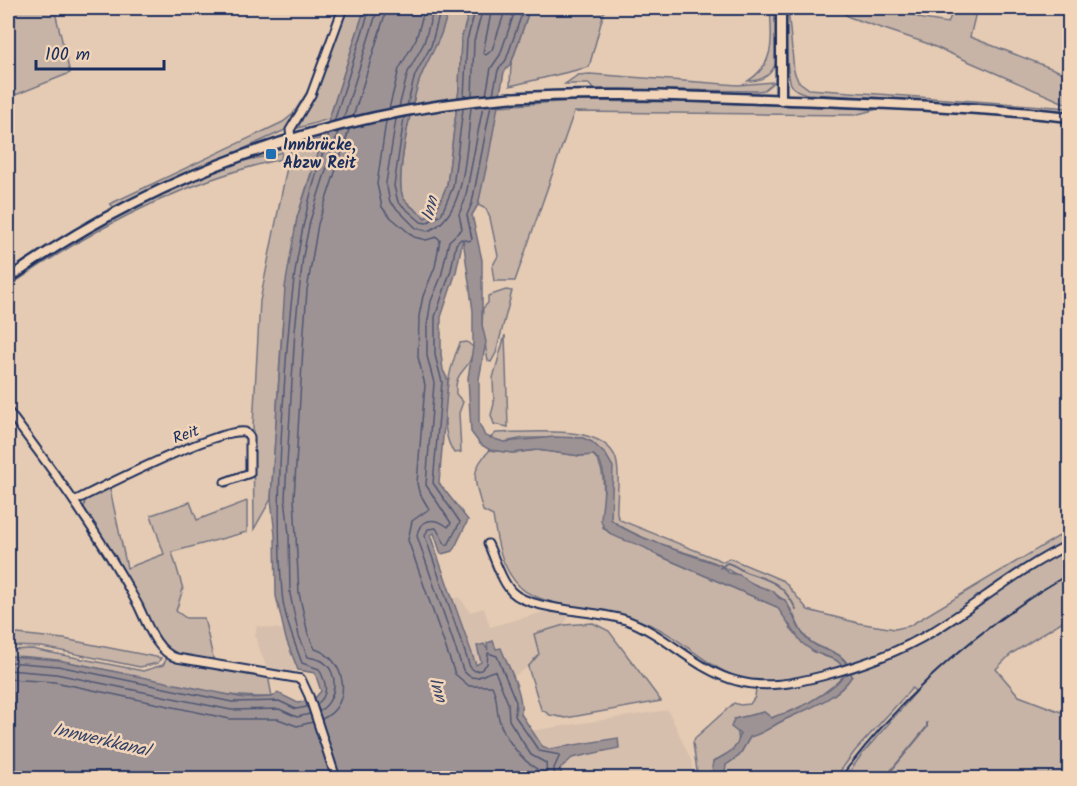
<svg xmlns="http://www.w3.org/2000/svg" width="1077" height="786" viewBox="0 0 1077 786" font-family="Kalam,sans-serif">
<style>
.built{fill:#d6bfad}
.green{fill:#c7b4a6;stroke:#717282;stroke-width:1.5}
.water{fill:#9e9394;stroke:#6a6b7e;stroke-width:1.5}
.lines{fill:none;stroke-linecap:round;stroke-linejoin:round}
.shore{stroke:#4f5774;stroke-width:1.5}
.stream{stroke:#6a6b7e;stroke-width:2}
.minor-casing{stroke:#1b2f5e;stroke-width:11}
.tertiary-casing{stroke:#1b2f5e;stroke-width:13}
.minor{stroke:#f2d5b8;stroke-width:7}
.tertiary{stroke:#f2d5b8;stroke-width:8}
.rail{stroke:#1b2f5e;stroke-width:2}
.poi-dot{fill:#1f6fb2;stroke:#f2d5b8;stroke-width:2}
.labels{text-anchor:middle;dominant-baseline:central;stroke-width:5;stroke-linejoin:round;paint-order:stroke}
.poi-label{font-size:16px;font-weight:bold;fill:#1b2f5e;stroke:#f2d5b8;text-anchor:start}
.street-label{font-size:16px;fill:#1b2f5e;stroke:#f2d5b8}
.water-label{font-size:18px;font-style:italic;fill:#354369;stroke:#f2d5b8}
</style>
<rect width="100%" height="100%" fill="#e5cbb3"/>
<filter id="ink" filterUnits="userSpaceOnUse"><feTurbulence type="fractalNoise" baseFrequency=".0167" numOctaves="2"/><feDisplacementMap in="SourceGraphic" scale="12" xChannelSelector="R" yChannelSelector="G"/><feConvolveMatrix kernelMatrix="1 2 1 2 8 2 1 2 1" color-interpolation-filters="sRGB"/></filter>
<g filter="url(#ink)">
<g class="built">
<polygon points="459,597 470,612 484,608 490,627 544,612 571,612 564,625 535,634 539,655 528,667 513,677 501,649 486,651 481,657 481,662 476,665 454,599"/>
<polygon points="257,626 286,630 286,639 297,670 289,673 267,669 255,637"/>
<polygon points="912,687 917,692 889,721 845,778 835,778 855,751"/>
<polygon points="668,710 692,762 692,778 563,778 560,769 565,762 572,758 619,749 618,738 549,749 542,746 530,731"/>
</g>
<g class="green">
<polygon points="8,8 54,8 70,73 8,98"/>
<polygon points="345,8 365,8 329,119 298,128 315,93"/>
<path d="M448,8H470L461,40L459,89L447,185L436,211L425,218C419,212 409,206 404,199C393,184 413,95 421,76C431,51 444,36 448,8Z"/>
<polygon points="530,8 605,8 589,67 510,86 511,64"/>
<path d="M770,8H776L777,60C772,75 763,81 748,81C776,63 772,38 770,8Z"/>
<path d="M785,8H788L794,71L798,81L809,89L1069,108V112L886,98L807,94C801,92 794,91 791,84C785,70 786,25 785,8Z"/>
<polygon points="838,8 897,8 923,19 948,23 954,8 977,8 970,37 1069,75 1069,105 926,43 849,17"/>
<polygon points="590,74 738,85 774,82 764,90 758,91 593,89 589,84 565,84 578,75"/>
<path d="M313,83C307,101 298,119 283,131L114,207L110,204L283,122L293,114Z"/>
<polygon points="574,101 690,102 878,109 854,115 574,112 515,281 494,281 492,267 498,256 490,218 486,209 478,205 497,106"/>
<polygon points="322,138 297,218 282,329 271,499 254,529 253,426 260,301 291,147"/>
<path d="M282,152L281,159C183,181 90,230 8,287V284C77,236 150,197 228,165C246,159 264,158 282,152Z"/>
<polygon points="506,290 512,291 496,353 491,362 488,361 482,325 483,308 488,303 488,296"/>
<polygon points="505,335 508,427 494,424 491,415 494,404 493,378"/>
<path d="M467,342L473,347C471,374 454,367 456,394L463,402L459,413L461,452L454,453C436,426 448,370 460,343Z"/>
<path d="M496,433C528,433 604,422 616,459C621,477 616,496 617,515L620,520L724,562L729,558L784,581L808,610L858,623L895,629L909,626L1069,530V540L1042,554L965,605L976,607L1021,575L1069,547V617L1011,654L996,669L1019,696L1069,715V778H845L862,754L916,692L912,688L855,751L835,778H729L725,771L726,765L739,756L750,737C764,733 772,726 784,720C810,707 833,699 852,676L851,673L878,663L873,656L848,665C840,650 823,651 810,641C797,631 797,615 786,603C778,593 767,591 756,585C743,579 732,572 720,565C708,559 687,553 673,549C666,544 662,545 655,542C645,539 617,526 611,519L606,455L583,438H524L504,442L489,439Z"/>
<path d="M490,450L513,453L537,450L580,456L593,455C609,468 602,507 603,528C619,541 638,540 653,553L777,607L784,614L791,629L824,656L836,660L844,667C815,676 780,686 750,680C709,673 684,637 646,623C614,610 541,608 520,587C501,568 497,542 493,516L483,511C476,484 467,472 490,450Z"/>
<polygon points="109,485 127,568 164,554 151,515 190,502 197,520 247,501 247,532 172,552 183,589 176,611 186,618 204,618 214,662 172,653 164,648 123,570 84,509 85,499"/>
<polygon points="593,623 609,631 661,701 566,718 550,715 541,709 528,667 539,654 534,634 564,625"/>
<polygon points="8,633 64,639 161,658 158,663 140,667 42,647 8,646"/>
<path d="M32,649L143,671L163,665L167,658L268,675L272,697C183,699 97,657 8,656V650Z"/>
<path d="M846,674C831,690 814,701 794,710C786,714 780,713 772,718L764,712L734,719C744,751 738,746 713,762L714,773L719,778H698L693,743L695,738L734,703L740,705L750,704L755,697L756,688L793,686Z"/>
</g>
<path class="water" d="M365,8H448C444,36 431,52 421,76C413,95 393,184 404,199C409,206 419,212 425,218L436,211L447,185L459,89L461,40L470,8H530L511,64L504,72L489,155L478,205L472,215L482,260V325L486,342L479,379V423L485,436L504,442L554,437L583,438L592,442L606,455L613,467L611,519C617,527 645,539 655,542C662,545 666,544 673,549L720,565L729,573L740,575L752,584L773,591L779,598L785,600C793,613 796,627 806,638C826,658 840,642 852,676C838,699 807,709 784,720C772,726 764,733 750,737L739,756L726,765L725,771L729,778H719L712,768L713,762C725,754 738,751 740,734L731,727L734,719L764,712L772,718C780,713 786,714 794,710C814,701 831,690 846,674L844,667L836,660L814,652L802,643L777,607L653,553C638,539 608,543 601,521C602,500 611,470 594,455L580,456L537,450L513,453L490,450L480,444L471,432L468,378L473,347V311L463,239L456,272L441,317V354L443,370L448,380L439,483L468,520L453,551L441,554L434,533L430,535L476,665L481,662L477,646L484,644L488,650L487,643L493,641L496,649L501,648C509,669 523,691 521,714L542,746L549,749L618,738L619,748L572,758L560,769L563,778H8V656L58,660L244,698L272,697L278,693L298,703L315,698L321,691L315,673L298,670L286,639L276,596L275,535L271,499L285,287L297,218Z"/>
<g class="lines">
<g class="shore">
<polyline points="492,8 483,53 486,55 492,50 506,8"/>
<polyline points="493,94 498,70 506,60 524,8"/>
<polyline points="486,95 491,68 500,55 516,8"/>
<polyline points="472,96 474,41 483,8"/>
<polyline points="464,97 467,40 476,8"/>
<polyline points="491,105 472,203 467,215 472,239 469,241 461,239 456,244 451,270 435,317 435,355 442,382 433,483 460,522 448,545 445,544 436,528 428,529 425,536 470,667 475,671 481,670 487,664 488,653 497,656 516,702 515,716 539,751 560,755 554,768 555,778"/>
<polyline points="407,106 415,75 431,46 441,8"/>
<path d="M483,106L465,200L459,214L462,229L449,241L441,277L431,301L427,326V356L434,383L426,485L451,523L448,527C435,517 419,518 417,536L463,670C475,686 483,672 495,671L508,703L509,720L531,755L546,763L547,778"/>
<polyline points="399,107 408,72 424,43 434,8"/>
<polyline points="389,109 399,69 416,39 425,8"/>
<polyline points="353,117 387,8"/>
<polyline points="404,118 394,186 398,202 421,222 426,223 441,215 453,187 463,109"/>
<path d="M396,119L386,183L390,202L416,228L427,231C468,218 466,143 471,108"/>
<polyline points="343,120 378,8"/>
<path d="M386,121L377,184L382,207L388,215L414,237L426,240L437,237L440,240L435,267L423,296L419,316L418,357L425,385L417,483L419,492L429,509L412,521L408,540L455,674L469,686H492C499,701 495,705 499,719C503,736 521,760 537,769L538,778"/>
<polyline points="334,122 370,8"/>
<polyline points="8,662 58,666 232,702 279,701 296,709 307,707"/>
<polyline points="8,670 56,674 231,710 279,709 297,717 310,714"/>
<polyline points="8,679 55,682 230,719 278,719 297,726 313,722"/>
<path d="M317,704C330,694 326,682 319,669L302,663C294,641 284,617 282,593C277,531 279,469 283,407C289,307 295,230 329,134"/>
<path d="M319,711C337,701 340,672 322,661C318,659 312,658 308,657L299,636L290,594L289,534L285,498L295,330L303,256L310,221L338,132"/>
<path d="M322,719C354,705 346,658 315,649L308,634L299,593L294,498L304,331L307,290L318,224L349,130"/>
</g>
<g class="stream">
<path d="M720,568L727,563C736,565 741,571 748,573C773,581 783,584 796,609"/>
<polyline points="885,778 927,727 927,723"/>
</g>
<g class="minor-casing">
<g id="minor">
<polyline points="291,138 290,130 311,95 343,8"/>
<path d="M8,411C55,473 101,536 138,605C147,623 156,652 177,658L301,679L309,696L336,778"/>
<path d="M74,501C102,487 220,427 245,432L250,437V473L225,482"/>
<path d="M488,544C495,558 501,581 512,592C531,611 597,610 626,620C666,634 695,670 737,681C765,689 795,683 822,676C860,666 899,652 932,632C978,604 1020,568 1070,544"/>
</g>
</g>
<g class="tertiary-casing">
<g id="tertiary">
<polyline points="781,8 781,100"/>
<path d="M8,279C154,175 327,112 506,98C593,92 679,96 766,99C867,103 969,106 1070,117"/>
</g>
</g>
<use href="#minor" class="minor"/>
<use href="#tertiary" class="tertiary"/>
<path class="rail" d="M840,778C903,694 978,627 1070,573"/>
</g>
</g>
<rect class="poi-dot" x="265" y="148" width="12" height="12" rx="3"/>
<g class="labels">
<g class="poi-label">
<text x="283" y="145">Innbrücke,<tspan x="283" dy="18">Abzw Reit</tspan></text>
</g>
<g class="street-label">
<text transform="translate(186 435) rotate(-20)">Reit</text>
</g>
<g class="water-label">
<text transform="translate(431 209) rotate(-77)">Inn</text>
<text transform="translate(437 690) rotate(74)">Inn</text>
<text transform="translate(101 741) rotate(13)">Innwerkkanal</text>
</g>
</g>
<rect width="1077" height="786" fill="none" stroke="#f2d5b8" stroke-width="30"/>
<rect x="15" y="15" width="1047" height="756" fill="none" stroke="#1b2f5e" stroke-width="2" filter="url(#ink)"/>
<path d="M36 60v9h128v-9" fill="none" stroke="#1b2f5e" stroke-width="3"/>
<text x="45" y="60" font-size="18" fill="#1b2f5e" stroke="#f2d5b8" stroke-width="4.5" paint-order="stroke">100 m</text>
</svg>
